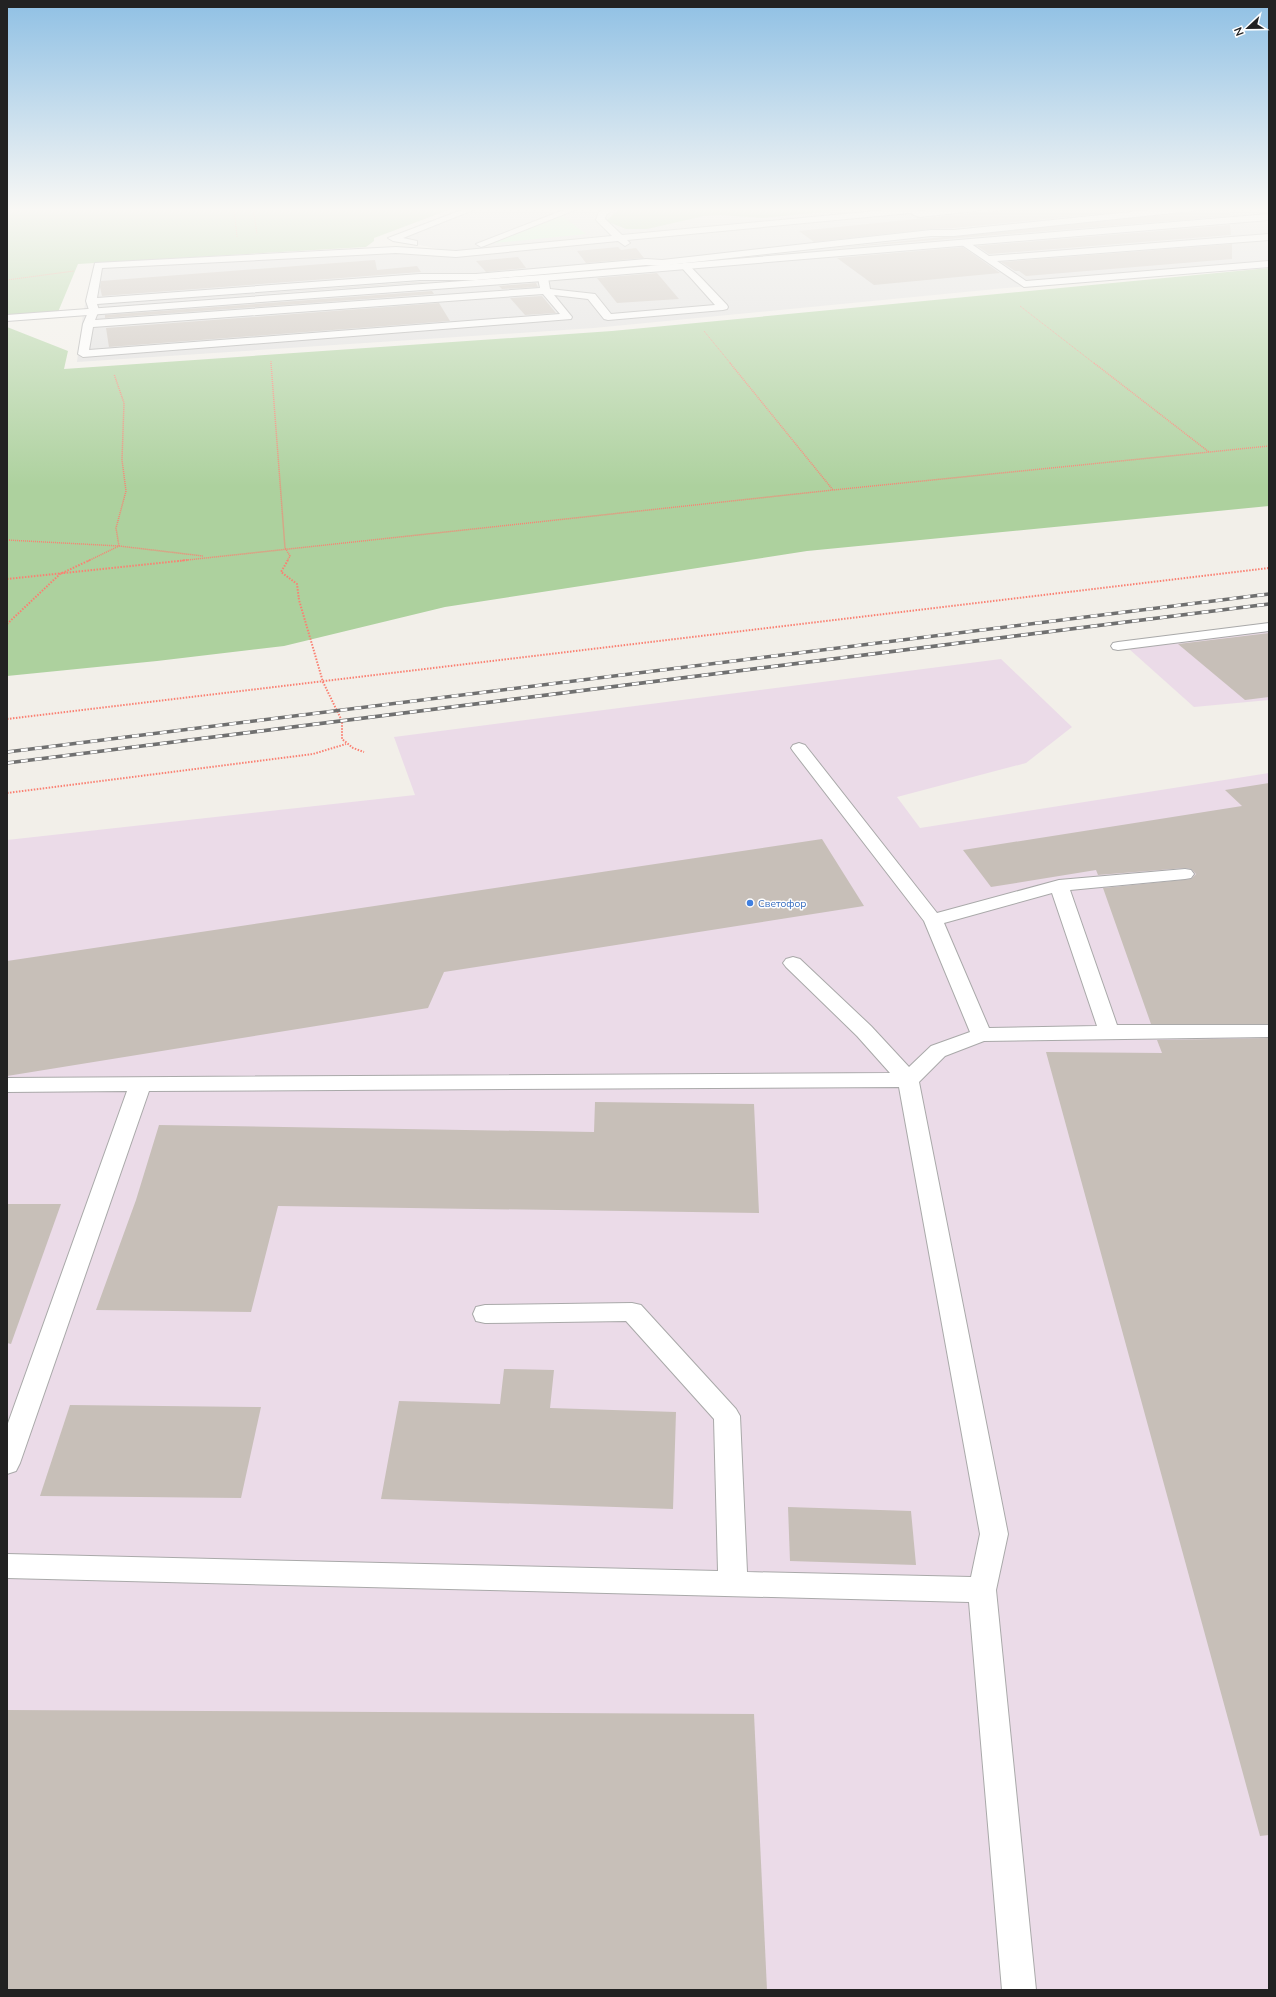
<svg xmlns="http://www.w3.org/2000/svg" width="1276" height="1997" viewBox="0 0 1276 1997" font-family="Mulish,sans-serif">
<style>
.residential{fill:#e0dfdf}
.industrial{fill:#ebdbe8}
.forest{fill:#add19e}
.park{fill:#c8facc}
.building{fill:#c7bfb8}
.lines{fill:none;stroke-linecap:round;stroke-linejoin:round}
.service-casing{stroke:#a9a9a9;stroke-width:2}
.minor-casing{stroke:#a9a9a9;stroke-width:2}
.path-far2{stroke:#fa8072;stroke-width:1;stroke-dasharray:1 1;stroke-linecap:butt}
.path-far1{stroke:#fa8072;stroke-width:1.5;stroke-dasharray:1 1;stroke-linecap:butt}
.path{stroke:#fa8072;stroke-width:2;stroke-dasharray:1.5 1.5;stroke-linecap:butt}
.service{fill:#fff;fill-rule:evenodd}
.minor{fill:#fff;fill-rule:evenodd}
.rail-casing{stroke:#707070;stroke-width:3.5}
.rail{stroke:#fff;stroke-width:2.5;stroke-dasharray:7;stroke-linecap:butt}
.shop-dot{fill:#3f7fe0;stroke:#fff;stroke-width:1.5}
.labels{text-anchor:middle;dominant-baseline:central;stroke-width:3;stroke-linejoin:round;paint-order:stroke}
.shop-label{font-size:10px;fill:#366cbe;stroke:#fff;text-anchor:start}
</style>
<rect width="100%" height="100%" fill="#f2efe9"/>
<polygon class="residential" points="465,208 1269,208 1269,265 1006,288 594,328 77,362 83,314 93,267 448,251 387,238"/>
<g class="industrial">
<polygon points="1269,630 1269,700 1194,707 1128,648"/>
<polygon points="1001,659 1072,727 1026,763 897,797 920,828 1269,773 1269,1990 7,1990 7,840 415,795 394,737"/>
</g>
<g class="forest">
<polygon points="7,208 454,208 374,238 374,241 366,247 78,264 58,312 7,315"/>
<polygon points="627,208 864,208 763,218 720,215 704,216 647,229 626,229 606,221 618,210"/>
<polygon points="1269,268 1269,506 807,551 445,607 284,646 157,661 7,676 7,327 68,351 64,369 612,331"/>
</g>
<polygon class="park" points="561,215 586,234 494,243"/>
<g class="building">
<polygon points="1024,208 1158,208 954,228 931,229 814,242 799,231"/>
<polygon points="1197,208 1230,208 1230,216 825,249 1192,212"/>
<polygon points="1230,225 1231,235 989,254 977,246"/>
<polygon points="1232,244 1232,259 1026,276 1019,271 1015,271 1001,262"/>
<polygon points="618,247 621,250 636,248 644,258 586,263 577,251"/>
<polygon points="963,247 1000,273 874,285 837,258"/>
<polygon points="518,257 526,268 486,272 476,261"/>
<polygon points="375,260 377,270 417,266 421,272 102,296 100,287 101,281"/>
<polygon points="657,273 679,299 617,303 597,278"/>
<polygon points="420,282 427,282 103,305"/>
<polygon points="536,283 538,287 502,289 499,286"/>
<polygon points="432,291 434,294 105,318 105,315"/>
<polygon points="542,296 556,313 525,315 510,298"/>
<polygon points="439,303 450,321 109,347 106,328"/>
<polygon points="1269,633 1269,697 1245,700 1178,644"/>
<polygon points="1269,783 1269,1024 1151,1024 1103,888 1191,879 1196,874 1191,869 1185,868 1098,875 1096,870 991,887 963,850 1242,806 1225,790"/>
<polygon points="822,839 864,906 444,972 428,1008 7,1076 7,961"/>
<polygon points="1269,1038 1269,1835 1260,1836 1046,1052 1162,1053 1157,1040"/>
<polygon points="595,1102 754,1104 759,1213 278,1206 251,1312 96,1310 136,1200 159,1125 594,1132"/>
<polygon points="7,1204 61,1204 11,1344 7,1343"/>
<polygon points="504,1369 554,1370 550,1408 676,1412 673,1509 381,1499 399,1401 500,1404"/>
<polygon points="70,1405 261,1407 241,1498 40,1496"/>
<polygon points="788,1507 911,1511 916,1565 790,1561"/>
<polygon points="7,1710 754,1714 767,1990 7,1990"/>
</g>
<g class="lines">
<g class="service-casing">
<g id="service">
<polygon points="467,208 478,208 403,238 417,241 417,245 393,241 388,238"/>
<polygon points="569,208 580,208 484,246 481,247 476,244"/>
<path d="M607,208H617L606,215L605,219L622,235L908,208L920,211L954,208H980L976,211L919,217L910,213L627,240L630,243L625,246L618,241L456,257L396,253L102,268L97,298L420,274H476L646,259L662,260L931,230H954L1170,208H1196L1192,211L954,236H931L685,263L688,264L727,305L728,307L727,309L723,310L608,320L604,319L588,299L554,295L572,317L571,319L83,357L78,354L83,324L89,310L86,301L95,263L396,247L456,251L612,236L596,220L599,212ZM684,263L680,266L682,268L715,305L611,314L595,294L550,289L548,278L543,275L538,278L540,288L95,320L99,310L97,304L420,280H476L646,265L662,266ZM543,294L560,314L89,350L93,327Z"/>
<polygon points="1269,234 1269,240 997,261 1026,281 1269,261 1269,267 1024,287 959,243 961,241 967,241 989,256"/>
<polygon points="1269,623 1269,631 1118,650 1113,649 1111,646 1113,643 1118,642"/>
<path d="M799,743L805,745L937,913L1059,880L1185,869L1191,870L1194,874L1191,878L1185,879L1070,890L1117,1025H1269V1037L984,1041L945,1056L919,1082L1008,1534L996,1590L1036,1990H1002L969,1602L7,1578V1554L718,1571L714,1419L626,1321L485,1323L476,1321L473,1314L476,1307L485,1305L632,1303L641,1305L736,1409L740,1416L747,1572L971,1577L980,1534L899,1087L149,1091L20,1463L16,1471L7,1474V1426L127,1091L7,1092V1078L890,1073L857,1036L786,967L783,963L786,959L793,957L800,959L871,1026L909,1067L931,1046L970,1032L924,921L793,751L791,748L793,745ZM1052,893L1097,1026L989,1028L944,923Z"/>
</g>
</g>
<g class="minor-casing">
<polygon id="minor" points="1269,214 1269,220 543,281 7,321 7,315 543,275"/>
</g>
<g class="path-far2">
<polyline points="234,208 237,237"/>
<polyline points="253,208 257,234"/>
<polyline points="7,280 74,271"/>
<polyline points="1020,306 1095,364"/>
<polyline points="704,331 731,364"/>
<polyline points="271,361 271,364"/>
</g>
<g class="path-far1">
<polyline points="271,363 285,548 290,556 287,561"/>
<polyline points="730,363 833,490"/>
<polyline points="1094,363 1209,452"/>
<polyline points="7,540 119,546 203,556"/>
<polyline points="88,561 119,546 116,528 126,491 122,460 124,403 114,374"/>
<polyline points="178,561 833,490 1269,446"/>
</g>
<g class="path">
<polyline points="288,560 281,572 297,584 299,600 323,682 342,721 342,739 353,748 364,752"/>
<polyline points="7,579 188,560"/>
<polyline points="7,624 60,574 90,560"/>
<polyline points="7,719 1269,568"/>
<polyline points="7,793 313,754 346,744"/>
</g>
<use href="#service" class="service"/>
<use href="#minor" class="minor"/>
<g class="rail-casing">
<g id="rail">
<polyline points="7,752 1269,594"/>
<polyline points="7,763 1269,604"/>
</g>
</g>
<use href="#rail" class="rail"/>
</g>
<linearGradient id="sky" x2="0" y2="1"><stop stop-color="#8fc0e4"/><stop offset="0.43" stop-color="#f9f8f5"/><stop offset="1" stop-color="#f9f8f5" stop-opacity="0"/></linearGradient>
<rect width="1276" height="487" fill="url(#sky)"/>
<circle class="shop-dot" cx="750" cy="903" r="4"/>
<g class="labels">
<g class="shop-label">
<text x="758" y="903">Светофор</text>
</g>
</g>
<rect width="1276" height="1997" fill="none" stroke="#222222" stroke-width="16"/>
<g transform="translate(1248 28) rotate(248)" stroke="#ffffff" stroke-width="3" paint-order="stroke">
<path d="M0-3L7 15L0 10L-7 15Z" fill="#222222"/>
<text y="-6" font-size="11" font-weight="bold" text-anchor="middle" fill="#222222">N</text>
</g>
</svg>
